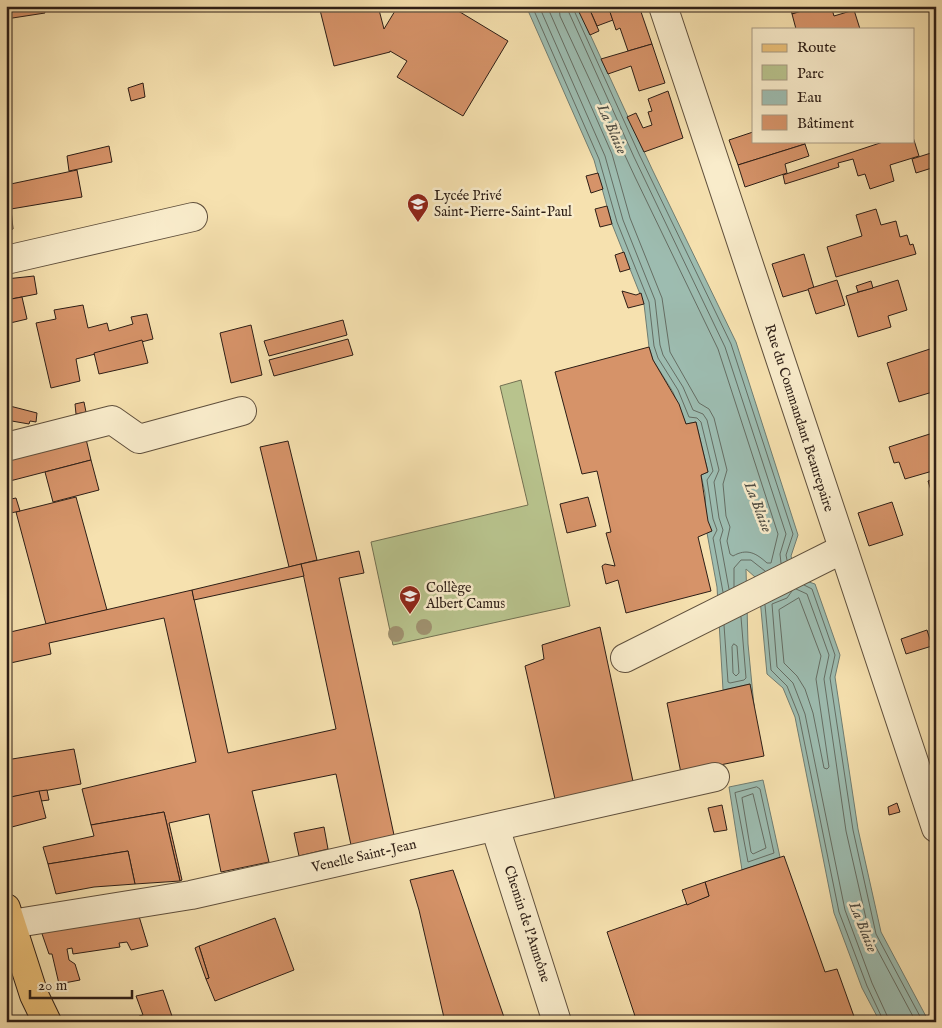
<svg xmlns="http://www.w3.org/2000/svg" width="942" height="1028" viewBox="0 0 942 1028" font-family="'IM FELL English',serif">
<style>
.green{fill:#b8c38d;stroke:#727052}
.water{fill:#9dbcb0;stroke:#707d72}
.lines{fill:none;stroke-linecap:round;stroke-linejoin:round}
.shore{stroke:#656d63;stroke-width:1}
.building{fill:#d69369;stroke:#2d1e16}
.minor-casing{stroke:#5f4f3c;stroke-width:30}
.major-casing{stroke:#2d1e16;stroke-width:30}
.minor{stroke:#f9eccb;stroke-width:28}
.major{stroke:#ebc078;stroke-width:28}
.tree{fill:#9f916f}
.labels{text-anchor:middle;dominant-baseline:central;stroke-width:5;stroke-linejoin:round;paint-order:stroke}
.poi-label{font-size:14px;fill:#2d1e16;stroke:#f9eccb;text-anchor:start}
.street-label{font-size:14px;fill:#2d1e16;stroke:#f9eccb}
.water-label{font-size:15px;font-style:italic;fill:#4f4d44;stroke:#f9eccb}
</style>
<rect width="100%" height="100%" fill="#f6e1af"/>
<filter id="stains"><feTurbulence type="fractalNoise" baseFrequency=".004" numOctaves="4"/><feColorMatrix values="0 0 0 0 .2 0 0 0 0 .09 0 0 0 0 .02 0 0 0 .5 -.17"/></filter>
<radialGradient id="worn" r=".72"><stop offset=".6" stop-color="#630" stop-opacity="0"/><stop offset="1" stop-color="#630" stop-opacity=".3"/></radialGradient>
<polygon class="green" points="521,380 570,606 393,645 371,542 528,505 500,386"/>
<g class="water">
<polygon points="526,6 577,6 652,169 736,342 798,535 791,556 797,578 815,584 840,655 835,677 858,829 881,932 929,1022 880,1022 862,988 834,913 795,717 783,688 767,674 760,599 764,585 746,569 748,644 754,706 750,684 723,690 717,587 707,533 705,493 701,475 708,472 696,422 686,424 673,392 653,360 649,347 644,304 612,224 594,160"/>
<polygon points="763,780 780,857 742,870 729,787"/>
</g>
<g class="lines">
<g class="shore">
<polyline points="532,6 599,159 617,222 649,302 654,346 658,358 678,390 689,417 697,418 701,422 713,471 707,480 713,519 717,530 713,538 723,592"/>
<polyline points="539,6 605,156 623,220 655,300 660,345 663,355 683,387 693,410 703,414 707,420 719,470 714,482 719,518 723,530 720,540 729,589"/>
<path d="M547,6L612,154L630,218L662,298L670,352L699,403L709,409L714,418L727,470L723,484L726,516L730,527L727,541L730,554L733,556C747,548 756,553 767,563H771L778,534L718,349L635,177L560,16L559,6"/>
<polyline points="566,6 634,157 725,347 786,534 780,554 781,563"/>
<polyline points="572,6 639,154 731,344 793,534 786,555 787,560"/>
<polyline points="804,585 812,589 835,655 830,678 853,830 876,934 923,1022"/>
<polyline points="734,587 734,568 741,560 751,560 765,571"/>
<polyline points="796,589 807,594 829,655 824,679 846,831 870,936 916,1022"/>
<polyline points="792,591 787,598 772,604 777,667 793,683 805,714 845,910 872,983 890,1022"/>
<polygon points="799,598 821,656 816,679 829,767 827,769 824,768 813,713 805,689 797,676 784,663 779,610"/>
<polyline points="765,605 771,670 787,686 799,716 839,912 867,986 884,1022"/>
<polyline points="724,625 728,682 730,683 744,680 746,678 741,617"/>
<polygon points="734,644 737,646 739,673 736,676 733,673 732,647"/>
<polygon points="757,787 760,789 774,853 748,862 735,793"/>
<polygon points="753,794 766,848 753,854 751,852 742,798"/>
</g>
</g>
<g class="building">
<polygon points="19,6 50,6 51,8 44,9 45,13 6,19 6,9"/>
<polygon points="319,6 378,6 384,29 398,6 450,6 508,41 463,116 397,77 407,61 390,51 390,52 334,66"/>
<polygon points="593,6 608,6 613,20 597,26 589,8"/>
<polygon points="608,6 639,6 652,44 628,51 620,28 616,30"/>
<polygon points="790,6 818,6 792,14"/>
<polygon points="818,6 831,6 834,16 854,10 860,29 796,29 792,14"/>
<polygon points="589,8 599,31 590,35 579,12"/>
<polygon points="652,44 665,83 639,91 631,66 608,74 601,59"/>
<polygon points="6,76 7,76 9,129 6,129"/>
<polygon points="143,83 145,97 131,101 128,88"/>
<polygon points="668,91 683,138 644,152 627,117 636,113 643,128 652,125 648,112 652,111 648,99"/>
<polygon points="6,129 9,129 11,185 6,185"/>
<polygon points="753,132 753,141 804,141 805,144 738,165 729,140"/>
<polygon points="913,137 919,156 890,165 894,181 870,189 865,174 858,176 853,159 838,163 839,167 785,184 783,175 883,142 913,141"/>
<polygon points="805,144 809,156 785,164 787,173 745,187 738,165"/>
<polygon points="109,146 112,162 69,171 67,156"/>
<polygon points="931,153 935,167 916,173 912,159"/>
<polygon points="77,170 82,197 11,209 13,229 6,233 6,185"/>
<polygon points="598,173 603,189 591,193 586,176"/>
<polygon points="607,206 612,224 600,227 595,209"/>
<polygon points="876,209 881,225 896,221 900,237 907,235 910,245 913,244 916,254 836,277 827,247 862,236 856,215"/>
<polygon points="624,252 630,269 620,272 615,255"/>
<polygon points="804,254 814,288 783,297 772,264"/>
<polygon points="34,276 37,294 6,300 6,279"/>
<polygon points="837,280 845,305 816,314 808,289"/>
<polygon points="898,280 907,310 888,316 891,327 858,337 846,296"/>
<polygon points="871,281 873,288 858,292 856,286"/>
<polygon points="622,291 636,295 641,293 644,304 628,308"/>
<polygon points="22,297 27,319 6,324 6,300"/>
<polygon points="83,305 88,328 107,323 109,331 133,324 131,317 147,314 153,339 76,359 80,381 51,388 36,323 56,319 54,310"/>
<polygon points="343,320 347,335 269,356 264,341"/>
<polygon points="251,325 262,375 231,383 220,333"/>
<polygon points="348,339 353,355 274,376 269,360"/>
<polygon points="142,340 148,363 99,374 94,353"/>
<polygon points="649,347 653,360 679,404 686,424 696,422 708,472 701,475 708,521 712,531 698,537 711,591 626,613 618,580 606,584 602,566 605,564 615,566 606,533 611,532 597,471 582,474 555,372"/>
<polygon points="933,348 936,356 936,391 899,402 887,363"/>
<polygon points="84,402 86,412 76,414 75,404"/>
<polygon points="6,405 37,413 36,422 30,421 29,424 6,420"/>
<polygon points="936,432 936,470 905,479 899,462 894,463 889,447"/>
<polygon points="86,439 91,460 6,482 6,459"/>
<polygon points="288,441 317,560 289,567 260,447"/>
<polygon points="91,460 99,490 53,502 45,472"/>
<polygon points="936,478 936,506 928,481"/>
<polygon points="76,497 107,610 46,624 16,512"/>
<polygon points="588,497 596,526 567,533 560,504"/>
<polygon points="16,498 20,511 6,514 6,500"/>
<polygon points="892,502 903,535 869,546 858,513"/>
<polygon points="359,551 364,573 339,578 394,835 351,845 336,774 252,791 269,862 221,872 209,814 169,823 182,880 180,881 164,812 91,825 82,789 196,762 164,618 49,643 51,654 6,664 6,633 192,590 228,753 336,729 301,564"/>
<polygon points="301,564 304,576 194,600 192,590"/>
<polygon points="600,627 634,786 555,799 525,666 544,659 542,645"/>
<polygon points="927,630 932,646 906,654 901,639"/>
<polygon points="750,684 764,756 681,773 667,703"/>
<polygon points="74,749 81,784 6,798 6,760"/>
<polygon points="47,790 49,800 41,801 39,791"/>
<polygon points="39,791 46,818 8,828 6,798"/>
<polygon points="897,803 900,812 889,815 888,807"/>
<polygon points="722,805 727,830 714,832 708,808"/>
<polygon points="164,812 180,881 135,884 128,851 48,864 43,847 94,836 91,825"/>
<polygon points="324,827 328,849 299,856 294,833"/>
<polygon points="128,851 135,884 94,887 56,894 48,864"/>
<polygon points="784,856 825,972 837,969 856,1022 637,1022 607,932 709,896 705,882"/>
<polygon points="453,870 505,1020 504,1022 445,1022 419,910 410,880"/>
<polygon points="705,882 709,896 687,905 682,890"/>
<polygon points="138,913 148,946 131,950 127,942 119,943 120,947 73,954 72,948 67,949 69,960 75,964 80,980 59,984 52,954 49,954 40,928"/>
<polygon points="275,918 294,970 215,1001 206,979 209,978 199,946"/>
<polygon points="199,946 209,978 206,979 195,948"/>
<polygon points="163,990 174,1022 140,1022 139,1016 143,1015 136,996"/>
</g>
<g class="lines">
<g class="minor-casing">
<g id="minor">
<polyline points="663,6 936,828"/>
<polyline points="6,260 193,217"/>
<polyline points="6,447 112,420 139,439 242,411"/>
<polyline points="625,658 843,549"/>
<polyline points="495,827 557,1022"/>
<polyline points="11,924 191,895 715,777"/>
</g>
</g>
<g class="major-casing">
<polyline id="major" points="6,908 34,995 47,1022"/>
</g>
<use href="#minor" class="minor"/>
<use href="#major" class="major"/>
</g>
<g class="tree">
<circle cx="424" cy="627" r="8"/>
<circle cx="396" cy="634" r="8"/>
</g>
<defs>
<g id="school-pin" transform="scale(1.125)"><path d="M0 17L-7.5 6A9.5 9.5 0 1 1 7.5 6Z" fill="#8f2418" stroke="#f9eccb"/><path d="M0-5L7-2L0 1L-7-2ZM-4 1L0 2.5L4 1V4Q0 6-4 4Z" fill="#fff"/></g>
</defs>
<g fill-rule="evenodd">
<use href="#school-pin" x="418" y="204"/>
<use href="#school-pin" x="410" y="596"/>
</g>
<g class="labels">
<g class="poi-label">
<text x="434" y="196">Lycée Privé<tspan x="434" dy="16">Saint-Pierre-Saint-Paul</tspan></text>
<text x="426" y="588">Collège<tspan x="426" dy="16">Albert Camus</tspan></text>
</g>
<g class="street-label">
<text transform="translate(799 418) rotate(72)">Rue du Commandant Beaurepaire</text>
<text transform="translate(364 856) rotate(-13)">Venelle Saint-Jean</text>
<text transform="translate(527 924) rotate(72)">Chemin de l'Aumône</text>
</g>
<g class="water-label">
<text transform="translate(612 129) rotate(66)">La Blaise</text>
<text transform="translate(758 507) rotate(69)">La Blaise</text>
<text transform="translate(863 927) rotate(68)">La Blaise</text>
</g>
</g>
<rect width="942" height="1028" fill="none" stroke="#f6e1af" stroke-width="25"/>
<rect x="8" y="8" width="927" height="1013" fill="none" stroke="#2d1e16" stroke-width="2.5"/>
<rect x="12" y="12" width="917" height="1003" fill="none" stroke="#2d1e16"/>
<rect x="752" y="28" width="162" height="115" fill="#f9eccb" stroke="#a79a83"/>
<rect x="762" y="44" width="25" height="8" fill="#ebc078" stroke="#a79a83"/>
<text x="797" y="52" font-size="15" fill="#2d1e16">Route</text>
<rect x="762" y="65" width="25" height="15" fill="#b8c38d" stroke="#a79a83"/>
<text x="797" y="78" font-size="15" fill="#2d1e16">Parc</text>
<rect x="762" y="90" width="25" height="15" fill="#9dbcb0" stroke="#a79a83"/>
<text x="797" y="102" font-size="15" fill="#2d1e16">Eau</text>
<rect x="762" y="115" width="25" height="15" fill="#d69369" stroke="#a79a83"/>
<text x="797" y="128" font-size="15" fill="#2d1e16">Bâtiment</text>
<path d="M30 990v8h102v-8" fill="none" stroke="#2d1e16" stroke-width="2.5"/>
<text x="38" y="990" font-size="15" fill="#2d1e16" stroke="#f9eccb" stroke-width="4" paint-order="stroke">20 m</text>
<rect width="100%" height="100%" filter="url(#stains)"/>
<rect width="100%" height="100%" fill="url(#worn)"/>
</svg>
